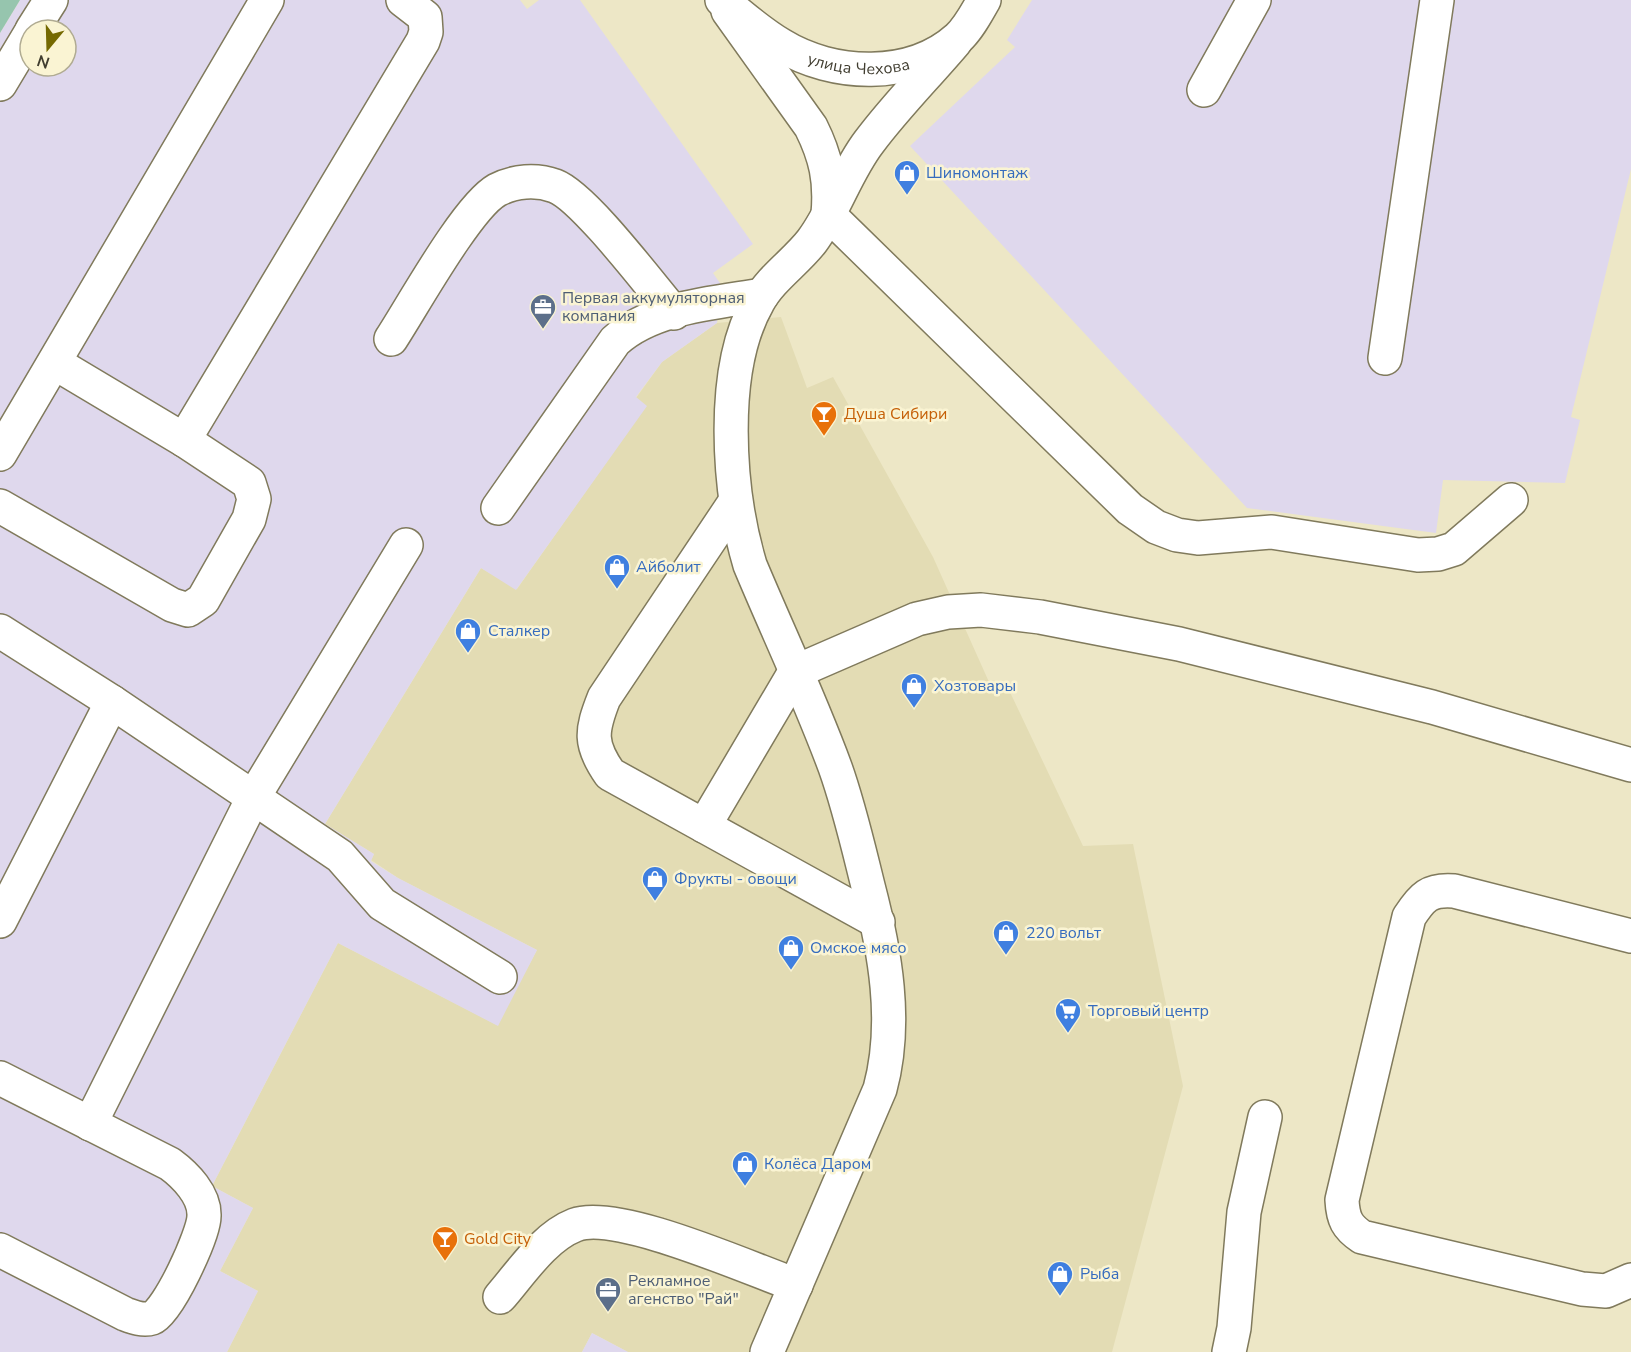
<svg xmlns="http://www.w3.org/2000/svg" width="1631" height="1352" viewBox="0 0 1631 1352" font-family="'Nunito Sans',sans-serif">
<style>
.built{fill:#e3dcb4}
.industrial{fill:#dfd8ed;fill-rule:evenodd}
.green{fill:#96c5ae}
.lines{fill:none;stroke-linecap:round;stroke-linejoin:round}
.minor-casing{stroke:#807a5c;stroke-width:36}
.major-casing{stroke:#807a5c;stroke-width:36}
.minor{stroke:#fff;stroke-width:33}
.major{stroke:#fff;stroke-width:33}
.labels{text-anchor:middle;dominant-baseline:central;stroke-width:5;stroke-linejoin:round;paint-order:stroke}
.street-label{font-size:16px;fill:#403d30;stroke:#faf4d3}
.shop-label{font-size:16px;fill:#366cbe;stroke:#faf4d3;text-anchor:start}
.service-label{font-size:16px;fill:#4e5e75;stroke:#faf4d3;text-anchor:start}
.food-label{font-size:16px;fill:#c56008;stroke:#faf4d3;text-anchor:start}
</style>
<rect width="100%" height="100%" fill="#ede7c6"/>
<polygon class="built" points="781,317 807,388 833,377 933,557 989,682 1008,688 1083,846 1133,844 1183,1086 1112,1352 628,1352 592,1333 582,1352 227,1352 258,1291 220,1271 253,1208 212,1186 338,943 497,1025 537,950 398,878 371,860 374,854 325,824 481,568 517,589 646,406 636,398 662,362 717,323"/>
<g class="industrial">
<path d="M20,0H422L431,5L434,0H520L527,9L539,0H580L753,244L713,273L722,286L717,323L662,362L636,397L647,406L516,590L481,568L325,824L374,854L371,861L398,878L537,950L498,1026L338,943L212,1186L253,1208L220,1271L258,1291L227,1352H0V33ZM30,30H66V66H30Z"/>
<polygon points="1032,0 1631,0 1631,169 1571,417 1580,420 1565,483 1443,480 1436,533 1247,508 910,146 1015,47 1007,40"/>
<polygon points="592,1333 628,1352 582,1352"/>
</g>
<polygon class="green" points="0,0 20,0 0,33"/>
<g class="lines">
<g class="minor-casing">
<g id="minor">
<path d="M728,11L811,127C826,157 831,181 828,214L1130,509L1156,527L1177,535L1198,538L1272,532L1418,555L1438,554L1454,549L1511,500"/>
<polyline points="32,30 51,0"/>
<polyline points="0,84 30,34"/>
<polyline points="1204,90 1254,0"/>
<path d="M391,339C412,307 467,207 497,190C514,181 536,179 555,186C584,197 650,285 674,313"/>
<polyline points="1385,358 1437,0"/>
<polyline points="184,440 423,41 426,32 425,17 403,0"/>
<polyline points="0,454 267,0"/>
<path d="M735,502L604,698C591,731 589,744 610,774L878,922"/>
<polyline points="0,506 172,605 188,610 203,600 249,519 254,499 249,483 184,440 55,363"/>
<path d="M498,508L615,341C652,307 714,303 762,295"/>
<polyline points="0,631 112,702 340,856 382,904 500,977"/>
<polyline points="704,826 795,672 917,619 948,612 981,610 1040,617 1179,644 1432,707 1631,765"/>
<polyline points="0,921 112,702"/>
<path d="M1631,936L1454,891C1429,889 1422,897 1409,917L1342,1200C1343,1219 1347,1227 1362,1237L1582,1289L1606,1291L1631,1280"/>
<path d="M0,1078L170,1164C185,1175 205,1195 204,1216C204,1234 168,1312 152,1318C143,1321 133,1317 125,1314L0,1250"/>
<polyline points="90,1124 253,798 406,545"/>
<path d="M500,1297C521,1273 544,1237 575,1225C617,1209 750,1269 796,1285"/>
<path d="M767,1352L880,1089C898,1023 885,951 868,886C858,846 849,806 835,767C810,699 778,632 750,565C728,491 719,370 758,302C771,278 796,262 812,241C835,210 846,172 869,142C895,107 927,75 955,42"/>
<polyline points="1229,1352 1234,1328 1244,1212 1265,1117"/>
</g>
</g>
<g class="major-casing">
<g id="major">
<path id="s1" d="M722,0C741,16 759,32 781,45C833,77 911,80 958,38C969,28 977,12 984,0"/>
</g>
</g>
<use href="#minor" class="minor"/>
<use href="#major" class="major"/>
</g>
<defs>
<g id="shop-pin" transform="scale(1.35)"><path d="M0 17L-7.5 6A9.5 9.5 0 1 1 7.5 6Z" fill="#3f7fe0" stroke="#faf4d3"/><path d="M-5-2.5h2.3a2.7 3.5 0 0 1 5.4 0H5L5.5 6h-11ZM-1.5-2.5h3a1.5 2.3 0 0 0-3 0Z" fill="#fff"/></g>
<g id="office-pin" transform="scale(1.35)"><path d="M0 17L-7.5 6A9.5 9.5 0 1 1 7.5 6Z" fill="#5c6f8a" stroke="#faf4d3"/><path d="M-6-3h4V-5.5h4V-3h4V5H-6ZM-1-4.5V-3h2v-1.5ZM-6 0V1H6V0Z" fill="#fff"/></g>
<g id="bar-pin" transform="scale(1.35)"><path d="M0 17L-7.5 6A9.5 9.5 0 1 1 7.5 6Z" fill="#e8710a" stroke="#faf4d3"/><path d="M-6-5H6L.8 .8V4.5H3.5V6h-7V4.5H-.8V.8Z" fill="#fff"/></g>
<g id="supermarket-pin" transform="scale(1.35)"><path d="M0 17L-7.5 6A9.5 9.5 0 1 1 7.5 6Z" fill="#3f7fe0" stroke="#faf4d3"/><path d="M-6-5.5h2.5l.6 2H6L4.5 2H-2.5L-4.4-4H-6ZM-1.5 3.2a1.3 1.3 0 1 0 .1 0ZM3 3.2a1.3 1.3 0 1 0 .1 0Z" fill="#fff"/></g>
</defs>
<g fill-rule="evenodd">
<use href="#shop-pin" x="907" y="173"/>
<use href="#office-pin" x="543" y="307"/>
<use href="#bar-pin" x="824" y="414"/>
<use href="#shop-pin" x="617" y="567"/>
<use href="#shop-pin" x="468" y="631"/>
<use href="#shop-pin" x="914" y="686"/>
<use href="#shop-pin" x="655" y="879"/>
<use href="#shop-pin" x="1006" y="933"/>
<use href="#shop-pin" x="791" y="948"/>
<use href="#supermarket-pin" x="1068" y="1011"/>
<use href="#shop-pin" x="745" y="1164"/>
<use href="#bar-pin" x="445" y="1239"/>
<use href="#shop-pin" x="1060" y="1274"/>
<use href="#office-pin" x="608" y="1290"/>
</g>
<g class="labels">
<g class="street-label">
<text stroke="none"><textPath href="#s1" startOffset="156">улица Чехова</textPath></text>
</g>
<g class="shop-label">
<text x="926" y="173">Шиномонтаж</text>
<text x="636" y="567">Айболит</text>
<text x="488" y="631">Сталкер</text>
<text x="934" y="686">Хозтовары</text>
<text x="674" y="879">Фрукты - овощи</text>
<text x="1026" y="933">220 вольт</text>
<text x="810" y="948">Омское мясо</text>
<text x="1088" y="1011">Торговый центр</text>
<text x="764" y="1164">Колёса Даром</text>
<text x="1080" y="1274">Рыба</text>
</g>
<g class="service-label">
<text x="562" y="298">Первая аккумуляторная<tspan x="562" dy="18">компания</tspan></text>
<text x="628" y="1281">Рекламное<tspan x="628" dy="18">агенство "Рай"</tspan></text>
</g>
<g class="food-label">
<text x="844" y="414">Душа Сибири</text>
<text x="464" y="1239">Gold City</text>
</g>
</g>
<g transform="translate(48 48) rotate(199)"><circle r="28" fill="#faf4d3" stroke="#b0ab92" stroke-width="1.5"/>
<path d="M0-4.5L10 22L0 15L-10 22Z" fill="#756901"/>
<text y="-9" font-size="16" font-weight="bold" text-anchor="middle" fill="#403d30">N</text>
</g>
</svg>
